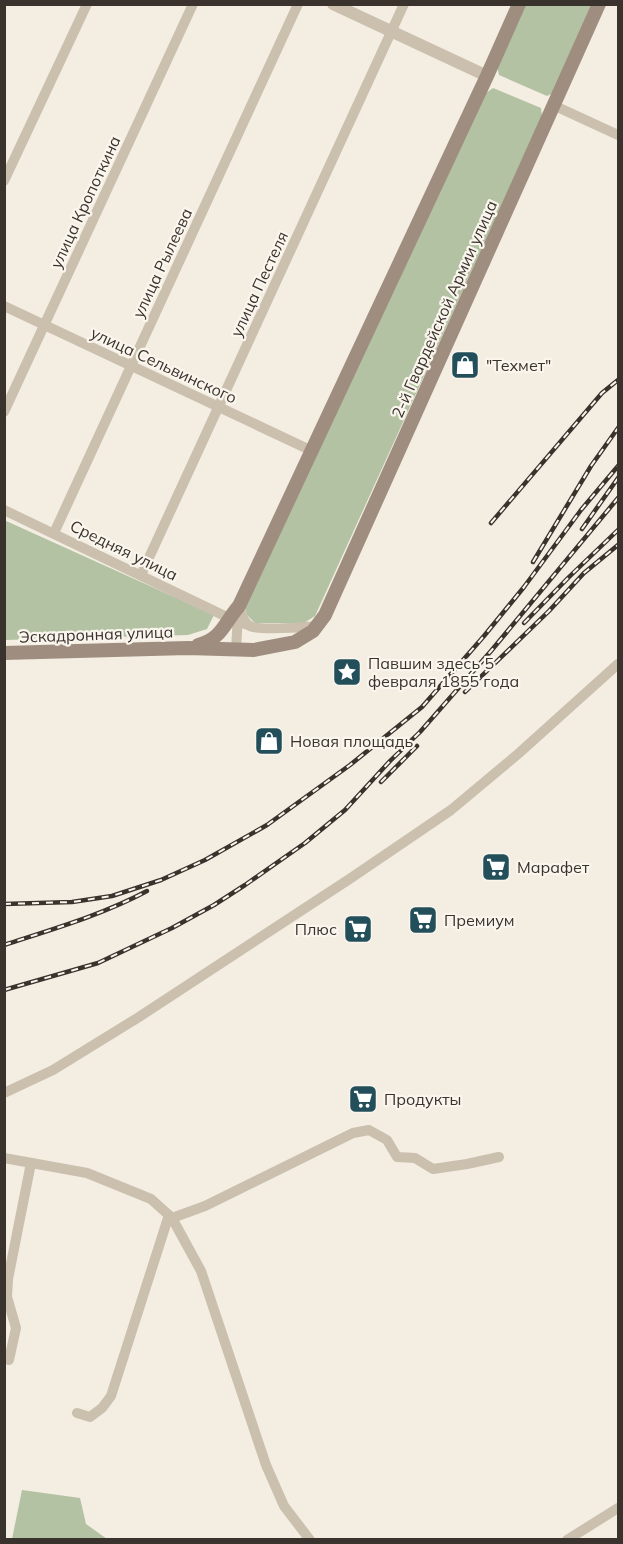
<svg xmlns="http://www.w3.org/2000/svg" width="623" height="1544" viewBox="0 0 623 1544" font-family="Mulish,sans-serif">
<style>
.green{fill:#b3c2a2}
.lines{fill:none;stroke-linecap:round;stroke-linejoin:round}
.minor{stroke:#cbbfae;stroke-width:10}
.tertiary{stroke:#cbbfae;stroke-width:12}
.secondary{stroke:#9f8e7f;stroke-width:14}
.rail-casing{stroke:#3a322c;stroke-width:4.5}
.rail{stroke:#faf6ee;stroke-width:2;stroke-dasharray:7;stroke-linecap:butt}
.labels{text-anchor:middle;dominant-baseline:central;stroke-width:4.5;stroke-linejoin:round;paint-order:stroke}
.street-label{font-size:16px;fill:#3a322c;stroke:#faf6ee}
.poi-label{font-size:16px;fill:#3a322c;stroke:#faf6ee;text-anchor:start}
</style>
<rect width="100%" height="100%" fill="#f3ede2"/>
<g class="green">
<polygon points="525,5 593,5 553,93 547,96 499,75 497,66"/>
<polygon points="493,88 541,108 542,116 315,616 304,623 255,623 247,615 245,608 486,93"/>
<polygon points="4,520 214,615 207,629 188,635 5,640"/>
<polygon points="22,1490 80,1498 86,1524 107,1539 12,1539"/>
</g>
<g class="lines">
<g class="minor">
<polyline points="553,105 618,135"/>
<polyline points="4,181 87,4"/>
<polyline points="4,306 310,450"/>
<polyline points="4,412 193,4"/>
<polyline points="4,510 229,618 248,625"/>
<polyline points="54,533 298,4"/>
<polyline points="141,575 404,4"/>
<path d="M239,606C241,613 243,622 250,626C260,631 305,627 317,626"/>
<polyline points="236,649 238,615"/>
<polyline points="4,1093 53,1070 139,1017 351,878 451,810 518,754 618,664"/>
<polyline points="4,1158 87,1173 151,1199 172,1218 201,1271 266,1465 284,1506 310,1540"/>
<polyline points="172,1218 205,1206 353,1133 369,1130 387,1140 397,1157 415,1158 433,1169 467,1164 499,1157"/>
<polyline points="9,1360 16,1328 7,1297 8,1279 31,1163"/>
<polyline points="77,1413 90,1417 102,1408 111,1396 169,1215"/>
<polyline points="567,1540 618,1508"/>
</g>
<polyline class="tertiary" points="333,4 487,76"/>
<g class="secondary">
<path d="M198,645C222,639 224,623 239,606L487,76L519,4"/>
<polyline points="4,653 188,648 254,650 295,642 313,631 325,615 599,4"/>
</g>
<g class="rail-casing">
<g id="rail">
<polyline points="491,523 602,393 618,380"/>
<polyline points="582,529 618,478"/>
<polyline points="533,562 591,466 618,428"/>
<polyline points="524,623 569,577 618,530"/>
<polyline points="465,692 549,611 584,573 618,545"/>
<polyline points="381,782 417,746"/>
<polyline points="4,904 72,902 112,896 161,880 205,860 267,825 350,765 422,707 484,636 524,587 581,510 618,466"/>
<path d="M4,945C53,929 102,915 147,891"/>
<polyline points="4,990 98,963 172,928 214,905 245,885 305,843 345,810 390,761 420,732 491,651 618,498"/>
</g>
</g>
<use href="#rail" class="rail"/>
</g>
<defs>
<g id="shop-square" transform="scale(1.5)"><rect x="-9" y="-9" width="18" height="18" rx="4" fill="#234f5a" stroke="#faf6ee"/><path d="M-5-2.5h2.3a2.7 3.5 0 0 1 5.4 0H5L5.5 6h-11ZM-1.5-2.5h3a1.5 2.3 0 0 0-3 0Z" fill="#fff"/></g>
<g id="sight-square" transform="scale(1.5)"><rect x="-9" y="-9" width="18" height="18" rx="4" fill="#234f5a" stroke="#faf6ee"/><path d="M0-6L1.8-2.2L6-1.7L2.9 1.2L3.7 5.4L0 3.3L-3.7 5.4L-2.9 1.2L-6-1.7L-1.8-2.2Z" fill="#fff"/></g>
<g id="supermarket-square" transform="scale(1.5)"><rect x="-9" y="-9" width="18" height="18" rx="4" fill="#234f5a" stroke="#faf6ee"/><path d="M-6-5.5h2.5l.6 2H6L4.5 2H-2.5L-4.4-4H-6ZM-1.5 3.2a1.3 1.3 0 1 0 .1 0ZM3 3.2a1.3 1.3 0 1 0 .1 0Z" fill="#fff"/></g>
</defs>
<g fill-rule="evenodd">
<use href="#shop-square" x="465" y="365"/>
<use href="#sight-square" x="347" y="672"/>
<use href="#shop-square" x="269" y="741"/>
<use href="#supermarket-square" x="496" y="867"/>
<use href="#supermarket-square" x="423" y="920"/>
<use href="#supermarket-square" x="358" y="929"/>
<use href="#supermarket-square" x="363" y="1099"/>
</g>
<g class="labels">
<g class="street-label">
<text transform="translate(85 202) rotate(-65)">улица Кропоткина</text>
<text transform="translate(162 263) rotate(-65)">улица Рылеева</text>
<text transform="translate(259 284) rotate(-65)">улица Пестеля</text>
<text transform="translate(444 309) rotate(-66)">2-й Гвардейской Армии улица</text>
<text transform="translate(164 365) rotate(25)">улица Сельвинского</text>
<text transform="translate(124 550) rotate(26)">Средняя улица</text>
<text transform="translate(96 634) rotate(-2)">Эскадронная улица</text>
</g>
<g class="poi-label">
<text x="486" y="365">"Техмет"</text>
<text x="368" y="663">Павшим здесь 5<tspan x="368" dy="18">февраля 1855 года</tspan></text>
<text x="290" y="741">Новая площадь</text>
<text x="517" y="867">Марафет</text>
<text x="444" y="920">Премиум</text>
<text x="337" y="929" text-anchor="end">Плюс</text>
<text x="384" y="1099">Продукты</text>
</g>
</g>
<rect width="623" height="1544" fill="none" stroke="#3a322c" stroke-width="12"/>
</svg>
